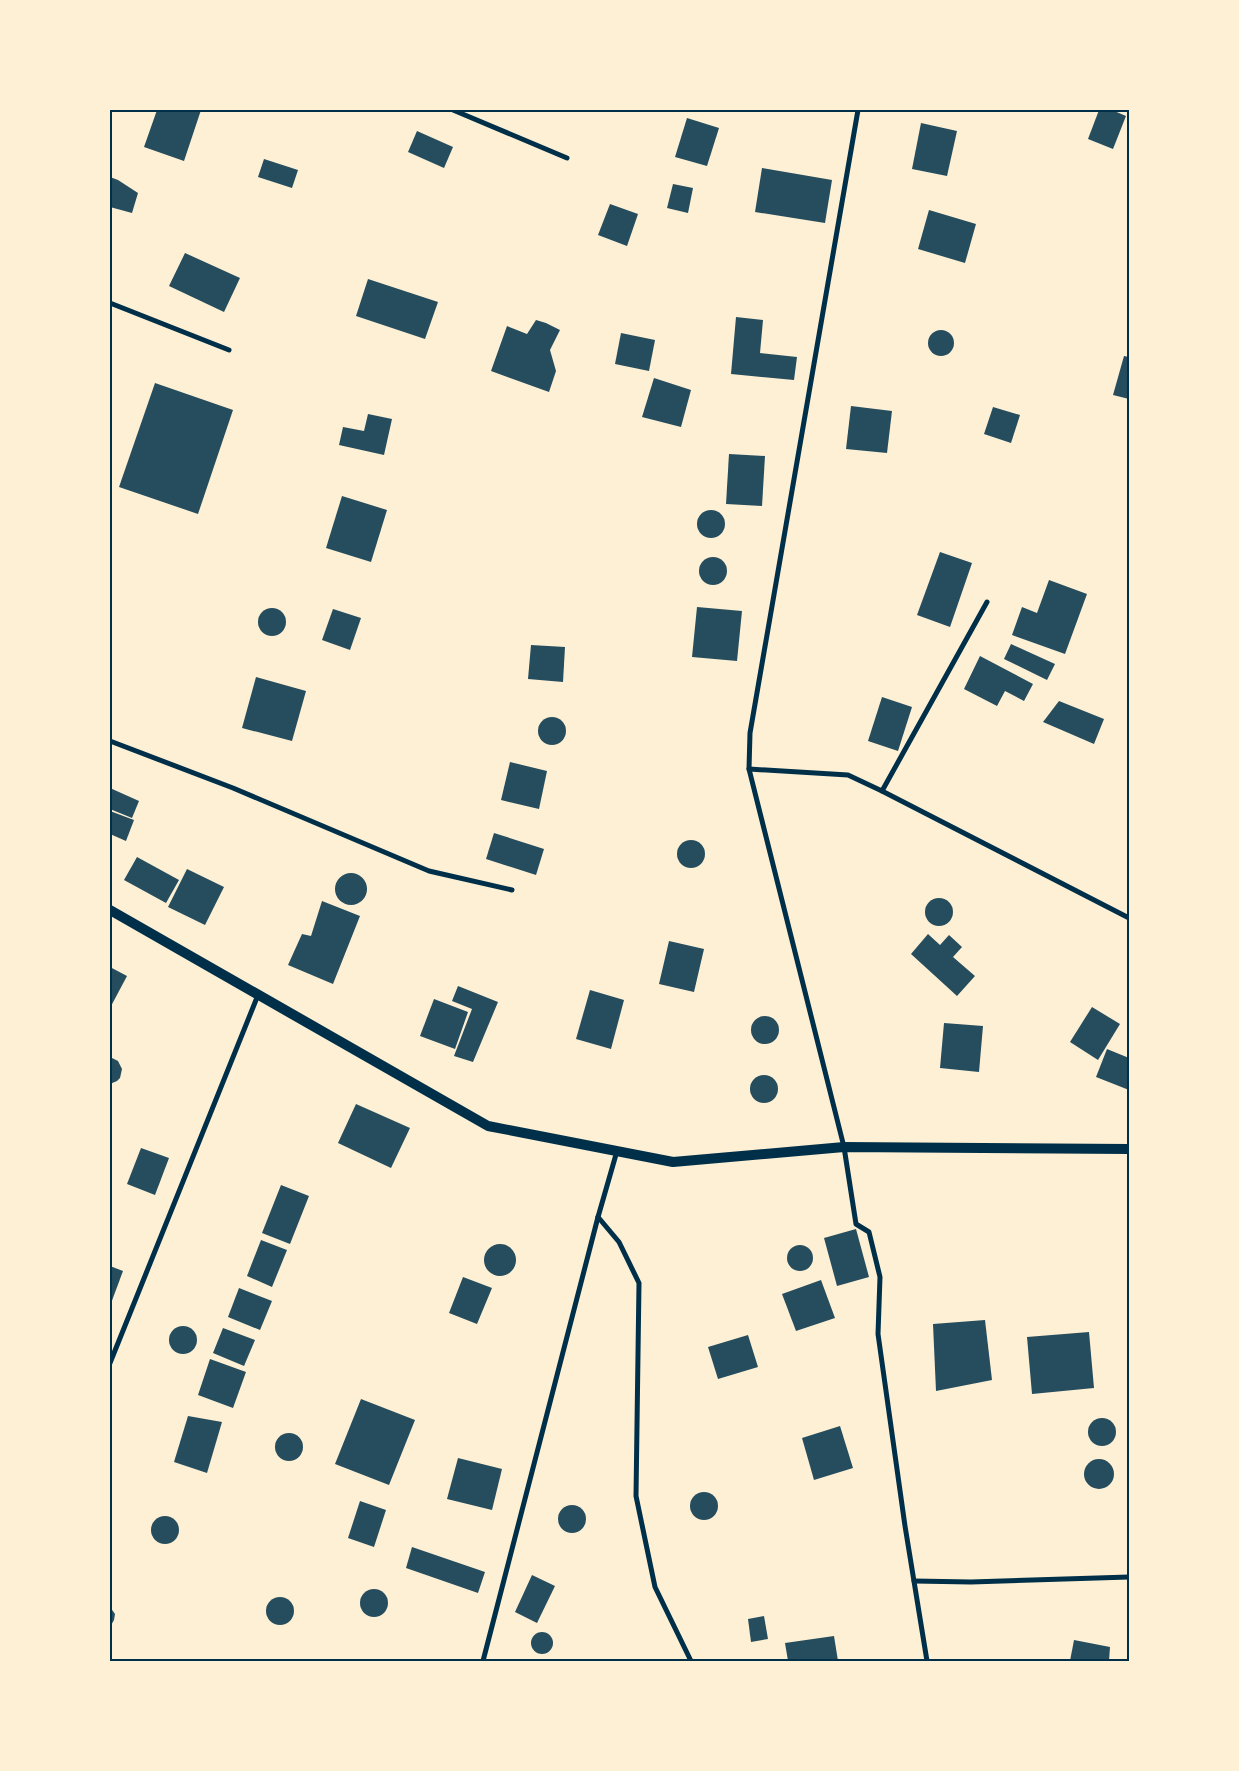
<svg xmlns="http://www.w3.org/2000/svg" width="1239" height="1771" viewBox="0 0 1239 1771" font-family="Roboto,sans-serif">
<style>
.building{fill:#264d5e}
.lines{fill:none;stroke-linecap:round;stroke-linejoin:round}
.minor{stroke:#003049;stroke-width:5}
.secondary{stroke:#003049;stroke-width:10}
.neatline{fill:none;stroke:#003049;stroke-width:2}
</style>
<rect width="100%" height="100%" fill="#fdf0d5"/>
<g class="building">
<polygon points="157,110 201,110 184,161 144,147"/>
<polygon points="1099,110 1112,110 1126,116 1113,149 1088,139"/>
<polygon points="687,118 719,128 707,166 675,157"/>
<polygon points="921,123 957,131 947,176 912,169"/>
<polygon points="417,131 453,147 444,168 408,152"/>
<polygon points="264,159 298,170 292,188 258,177"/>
<polygon points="762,168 832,180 825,223 755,212"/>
<polygon points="110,177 118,180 138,193 132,213 110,207"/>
<polygon points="673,184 693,188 688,213 667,208"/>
<polygon points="610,204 638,214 627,246 598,235"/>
<polygon points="929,210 976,224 965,263 918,249"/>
<polygon points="185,253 240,278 224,312 169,286"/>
<polygon points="368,279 438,302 425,339 356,316"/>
<polygon points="736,317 763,320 760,353 797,357 794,380 731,374"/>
<polygon points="536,320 546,323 560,330 550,350 556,371 549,392 491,371 507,326 527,334"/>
<circle cx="941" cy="343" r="13"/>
<polygon points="621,333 655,340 649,371 615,364"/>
<polygon points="1124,356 1129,357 1129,399 1113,395"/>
<polygon points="654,378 691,390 681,427 642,417"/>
<polygon points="155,383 233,410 198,514 119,487"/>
<polygon points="851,406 892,411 887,453 846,449"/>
<polygon points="993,407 1020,415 1011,443 984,434"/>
<polygon points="368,414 392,419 384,455 339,445 343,427 364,431"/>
<polygon points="729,454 765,456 762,506 726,504"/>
<polygon points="342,496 387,510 371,562 326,548"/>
<circle cx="711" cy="524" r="14"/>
<polygon points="940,552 972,563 950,627 917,615"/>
<circle cx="713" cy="571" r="14"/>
<polygon points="1049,580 1087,594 1065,654 1012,635 1022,607 1037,613"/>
<polygon points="697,607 742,611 737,661 692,657"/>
<circle cx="272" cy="622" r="14"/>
<polygon points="333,609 361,618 350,650 322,640"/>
<polygon points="1011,644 1055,664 1047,680 1004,659"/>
<polygon points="531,645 565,647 563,682 528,679"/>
<polygon points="980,656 1033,684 1024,701 1005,691 997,706 964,689"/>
<polygon points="256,677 306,691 292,741 242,728"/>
<polygon points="882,697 912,707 898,751 868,741"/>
<polygon points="1059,701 1104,719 1094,744 1043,722"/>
<circle cx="552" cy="731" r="14"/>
<polygon points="510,762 547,771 539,809 501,800"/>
<polygon points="110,788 139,801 132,818 110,809"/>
<polygon points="110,811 134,820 126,841 110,834"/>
<polygon points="494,833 544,849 536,875 486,859"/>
<circle cx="691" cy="854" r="14"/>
<polygon points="137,857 179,880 166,903 124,880"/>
<polygon points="187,869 224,887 205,925 168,907"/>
<circle cx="351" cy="889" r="16"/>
<circle cx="939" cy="912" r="14"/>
<polygon points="322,901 360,916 333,984 288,965 302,934 311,936"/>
<polygon points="928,934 940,945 949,935 962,947 953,957 975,976 957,996 911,954"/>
<polygon points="669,941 704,949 694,992 659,984"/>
<polygon points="110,967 127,976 110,1008"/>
<polygon points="458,986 498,1002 473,1062 454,1056 472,1009 452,1001"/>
<polygon points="590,990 624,1000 611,1049 576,1039"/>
<polygon points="434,999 468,1012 455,1049 420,1036"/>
<polygon points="1092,1007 1120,1024 1098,1060 1070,1042"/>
<circle cx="765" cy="1030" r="14"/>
<polygon points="944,1023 983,1026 979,1072 940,1068"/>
<polygon points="1107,1049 1129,1058 1129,1090 1096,1077"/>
<polygon points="110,1057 118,1061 122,1069 120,1078 117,1081 110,1084"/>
<circle cx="764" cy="1089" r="14"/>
<polygon points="356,1104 410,1128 391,1168 338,1143"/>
<polygon points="141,1148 169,1158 155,1195 127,1184"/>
<polygon points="281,1185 309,1196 290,1244 262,1233"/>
<polygon points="856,1229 869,1277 837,1286 824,1238"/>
<polygon points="261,1240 287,1250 272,1287 247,1276"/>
<circle cx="500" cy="1260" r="16"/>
<circle cx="800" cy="1258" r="13"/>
<polygon points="110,1266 123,1271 110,1306"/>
<polygon points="463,1277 492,1288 477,1324 449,1313"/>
<polygon points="821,1280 835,1318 796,1331 782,1294"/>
<polygon points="239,1288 272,1301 260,1330 228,1317"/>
<polygon points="985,1320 992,1380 936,1391 933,1324"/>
<circle cx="183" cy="1340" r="14"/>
<polygon points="223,1328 255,1340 244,1366 213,1353"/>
<polygon points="1089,1332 1094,1388 1032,1394 1027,1337"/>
<polygon points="748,1335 758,1367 718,1379 708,1347"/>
<polygon points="210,1359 246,1372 233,1408 198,1395"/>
<polygon points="361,1399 415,1420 389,1485 335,1464"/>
<polygon points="188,1416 222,1422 207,1473 174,1462"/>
<circle cx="1102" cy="1432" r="14"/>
<polygon points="840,1426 853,1468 814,1480 802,1438"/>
<circle cx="289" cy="1447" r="14"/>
<polygon points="458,1458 502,1469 492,1510 447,1499"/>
<circle cx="1099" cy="1474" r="15"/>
<circle cx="704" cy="1506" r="14"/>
<polygon points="360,1501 386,1510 374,1547 348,1538"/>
<circle cx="572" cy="1519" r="14"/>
<circle cx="165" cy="1530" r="14"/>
<polygon points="412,1547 485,1572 478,1593 406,1568"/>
<polygon points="532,1575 555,1586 537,1623 515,1612"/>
<circle cx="374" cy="1603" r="14"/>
<circle cx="280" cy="1611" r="14"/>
<polygon points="110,1607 115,1614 114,1620 110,1627"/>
<polygon points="764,1616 768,1639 751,1642 748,1619"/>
<circle cx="542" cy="1643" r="11"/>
<polygon points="834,1636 838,1661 788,1661 785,1643"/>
<polygon points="1074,1640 1110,1647 1109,1661 1070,1661"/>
</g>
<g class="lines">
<g class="minor">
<polyline points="453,110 567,158"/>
<polyline points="858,110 750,733 749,769 844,1147 856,1224 869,1232 880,1277 878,1334 905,1526 927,1661"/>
<polyline points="110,303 229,350"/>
<polyline points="110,741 233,788 429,871 512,890"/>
<polyline points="749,769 848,775 882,791 1129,918"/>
<polyline points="882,791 987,602"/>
<polyline points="598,1217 619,1242 639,1283 636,1496 655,1587 691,1661"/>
<polyline points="110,1363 258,995"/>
<polyline points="914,1581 971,1582 1129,1577"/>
<polyline points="483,1661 598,1217 617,1151"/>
</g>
<polyline class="secondary" points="110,910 488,1126 673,1162 844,1147 1129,1149"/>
</g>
<rect width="1239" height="1771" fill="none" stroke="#fdf0d5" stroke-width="222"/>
<rect x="111" y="111" width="1017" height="1549" class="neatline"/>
</svg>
